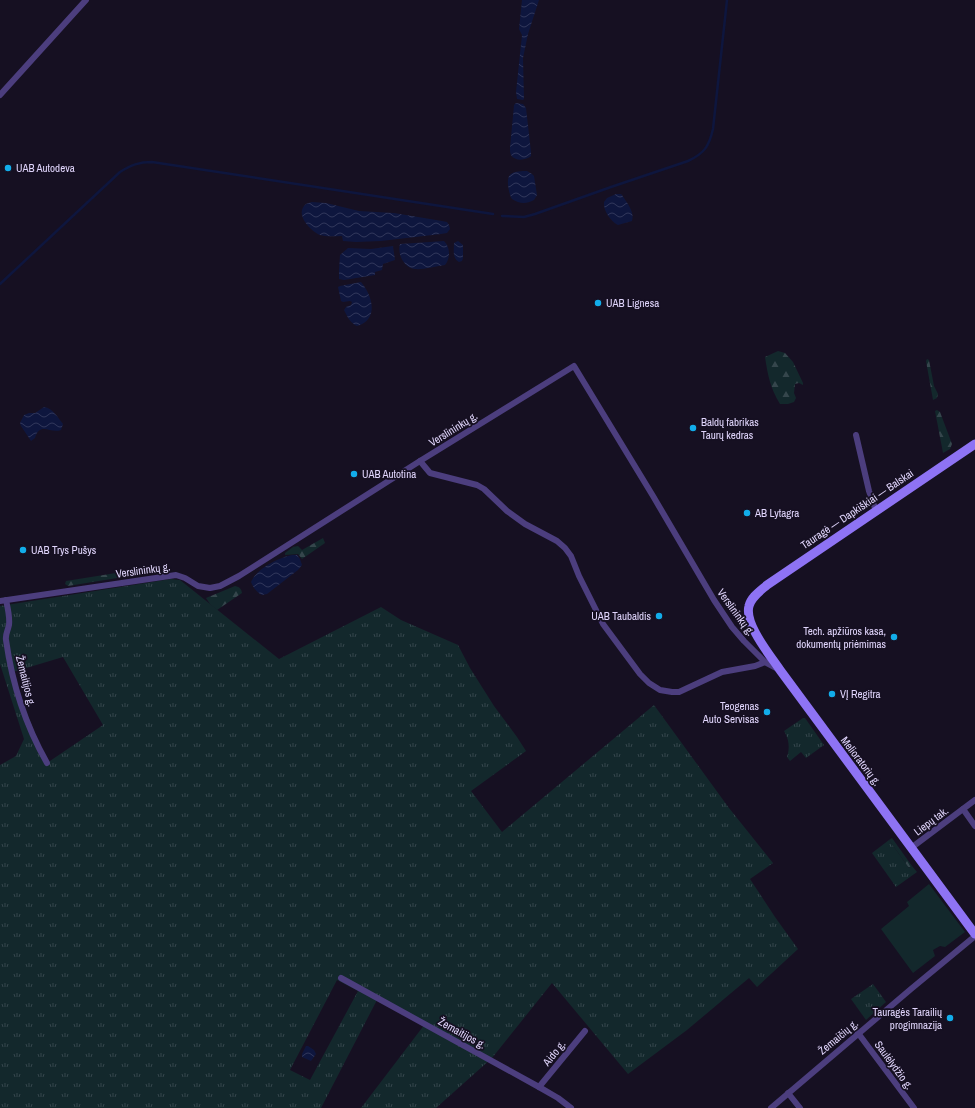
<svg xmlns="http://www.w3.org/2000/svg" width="975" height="1108" viewBox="0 0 975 1108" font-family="'Archivo Narrow',sans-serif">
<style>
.grass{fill:url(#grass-tufts);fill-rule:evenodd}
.forest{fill:url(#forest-firs)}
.green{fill:#13282c}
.water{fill:url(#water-waves)}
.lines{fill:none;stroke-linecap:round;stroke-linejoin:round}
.stream{stroke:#0e163e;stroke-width:2.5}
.minor{stroke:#4c3e7e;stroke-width:6}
.secondary{stroke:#8e73f4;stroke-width:9}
.poi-dot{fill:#12adea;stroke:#161022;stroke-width:1.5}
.labels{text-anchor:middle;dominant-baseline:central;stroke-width:3.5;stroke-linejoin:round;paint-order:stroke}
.poi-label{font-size:11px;fill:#e0d5fc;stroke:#161022;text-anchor:start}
.street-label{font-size:11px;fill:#e0d5fc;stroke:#161022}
</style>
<defs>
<pattern id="grass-tufts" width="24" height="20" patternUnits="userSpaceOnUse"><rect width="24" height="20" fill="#13282c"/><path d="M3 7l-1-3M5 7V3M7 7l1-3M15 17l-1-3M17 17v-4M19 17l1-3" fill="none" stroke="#35464c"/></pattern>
<pattern id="forest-firs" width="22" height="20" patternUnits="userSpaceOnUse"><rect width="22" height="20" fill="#13282c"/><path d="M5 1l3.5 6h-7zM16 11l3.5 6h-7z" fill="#35464c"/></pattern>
<pattern id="water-waves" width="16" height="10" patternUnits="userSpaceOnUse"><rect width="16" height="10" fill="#0e163e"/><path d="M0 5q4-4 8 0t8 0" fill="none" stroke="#31375b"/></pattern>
</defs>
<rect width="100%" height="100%" fill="#161022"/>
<g class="grass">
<path d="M171,579L180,580L279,659L381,607L401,620L458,645L470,668L494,706L517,737L526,751L471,791L502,832L654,705L729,808L773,863L750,879L775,917L798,949L757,987L749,978L687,1030L628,1074L552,983L492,1058L436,1108H361L425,1024L378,998L321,1108H0V765L16,756L24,739L0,664V606ZM63,657L103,725L47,763L15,684L13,672ZM337,980L358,991L310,1080L290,1070Z"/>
<path d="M803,718H805L824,745L806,758L801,752L790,761L787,757C790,748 789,739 784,731Z"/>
<polygon points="889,840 909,868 912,866 917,872 896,887 872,853"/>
<polygon points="873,984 886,1002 866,1020 851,999"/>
</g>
<g class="forest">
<path d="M778,351L785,353L793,362L803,383V385L799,383L795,384L794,393L796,398L794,402L788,404H780C770,387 768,376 765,357Z"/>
<polygon points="927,359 929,360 934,386 938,394 937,398 933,400 926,361"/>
<polygon points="937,410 940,412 952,444 950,449 943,453 935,411"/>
<polygon points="323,538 325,543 302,559 298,554 285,555 285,553 293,547 298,546 302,550"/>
<polygon points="141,569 143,570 142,574 68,586 65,584 66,581"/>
<path d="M235,586C240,587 241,589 242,593L217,610L210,604L206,598Z"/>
<polygon points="892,838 912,866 909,868 889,840"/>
</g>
<polygon class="green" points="929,884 965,932 945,947 940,946 933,950 935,956 913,973 881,929 909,906 907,902"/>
<g class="water">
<polygon points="522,0 539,0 528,34 523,58 524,99 523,100 517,99 516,92 522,35 519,29"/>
<path d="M516,103L523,104L526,108L531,152V156C527,160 515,162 511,155C510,153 510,150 510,148L514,105Z"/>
<path d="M527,171L532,174L534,176L537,195L534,200C526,204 520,204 512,199C509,194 505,178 511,174C515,171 522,171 527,171Z"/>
<path d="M616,194H621L622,195C627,203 635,212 632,221L618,225C610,221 603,210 604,202L607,198Z"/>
<path d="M312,202L326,203L359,211L394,213L442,221L447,222L449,225L450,229L447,233L441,234L381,241L356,242L343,241L342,236C335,236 326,237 320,235C311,231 296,216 304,206C306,203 309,203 312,202Z"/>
<path d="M444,241C451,248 450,259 445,265C437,266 422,270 415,269C404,268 397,254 400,244Z"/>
<path d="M458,241L463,245V258L462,261L459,262C452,258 454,250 454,243Z"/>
<polygon points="393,246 395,260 383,264 382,270 375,272 375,275 344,280 339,279 339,270 340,255 348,248 371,249"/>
<path d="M361,282C373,296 379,320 357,326C350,323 347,316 344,310L346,307L351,305L352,302L350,301L343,302L341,301L338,287L340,286Z"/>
<path d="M44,407C53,408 58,418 63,424L61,430C50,434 40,421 35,438L31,441L21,426L20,423L24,415L29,413H35Z"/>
<path d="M292,555H297L300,559L302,565L298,570L267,594L262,595C257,593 253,587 251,582C257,568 278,558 292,555Z"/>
<polygon points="306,1046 308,1046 314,1050 316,1054 311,1061 302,1057 302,1054"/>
</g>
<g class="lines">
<g class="stream">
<path d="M502,216L524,217L535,214L611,187L688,161C705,153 709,146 713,129L727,0"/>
<path d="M0,284L120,172C131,165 139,162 152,162L493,214"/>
</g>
<g class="minor">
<polyline points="0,95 86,0"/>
<polyline points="856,435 869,491 876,511"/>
<polyline points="420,461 430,473 477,485 484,489 507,511 525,524 557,541 565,548 571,556 579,576 603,624 640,674 649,683 660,690 672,692 679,692 722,672 755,666 765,662"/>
<path d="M6,600C8,609 10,617 9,625C8,630 5,635 6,640C12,683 26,726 47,763"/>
<polyline points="0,601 176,575 185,578 198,586 210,588 220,586 239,576 420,461 574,366 653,496 714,600 732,627 744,641 765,662 778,669"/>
<polyline points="963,809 975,826"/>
<polyline points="911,848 975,800"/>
<polyline points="341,978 539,1087 558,1098 571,1108"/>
<polyline points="858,1033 914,1108"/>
<polyline points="539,1087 585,1031"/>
<polyline points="788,1093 800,1108"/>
<polyline points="771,1108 911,989 975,936"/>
</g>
<path class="secondary" d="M975,444L767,585C760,591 751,597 749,606C744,624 770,655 780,670L975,934"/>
</g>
<g class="poi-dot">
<circle cx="8" cy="168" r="4"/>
<circle cx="598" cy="303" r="4"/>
<circle cx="693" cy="428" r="4"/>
<circle cx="354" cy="474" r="4"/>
<circle cx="747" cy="513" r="4"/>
<circle cx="23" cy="550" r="4"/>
<circle cx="659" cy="616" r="4"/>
<circle cx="894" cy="637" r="4"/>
<circle cx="832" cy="694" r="4"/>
<circle cx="767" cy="712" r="4"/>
<circle cx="950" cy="1018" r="4"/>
</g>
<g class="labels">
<g class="poi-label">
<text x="16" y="168">UAB Autodeva</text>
<text x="606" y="303">UAB Lignesa</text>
<text x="701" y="422">Baldų fabrikas<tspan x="701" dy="13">Taurų kedras</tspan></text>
<text x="362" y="474">UAB Autotina</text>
<text x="755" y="513">AB Lytagra</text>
<text x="31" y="550">UAB Trys Pušys</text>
<text x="651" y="616" text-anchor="end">UAB Taubaldis</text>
<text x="886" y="631" text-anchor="end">Tech. apžiūros kasa,<tspan x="886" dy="13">dokumentų priėmimas</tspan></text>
<text x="840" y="694">VĮ Regitra</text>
<text x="759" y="706" text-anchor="end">Teogenas<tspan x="759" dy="13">Auto Servisas</tspan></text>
<text x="942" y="1012" text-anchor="end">Tauragės Tarailių<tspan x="942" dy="13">progimnazija</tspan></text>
</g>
<g class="street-label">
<text transform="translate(453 429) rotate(-32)">Verslininkų g.</text>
<text transform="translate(857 509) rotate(-34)">Tauragė — Dapkiškiai — Balskai</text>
<text transform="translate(143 570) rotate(-8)">Verslininkų g.</text>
<text transform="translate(736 612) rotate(54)">Verslininkų g.</text>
<text transform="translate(26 681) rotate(76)">Žemaitijos g.</text>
<text transform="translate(861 761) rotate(53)">Melioratorių g.</text>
<text transform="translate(931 821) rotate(-37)">Liepų tak.</text>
<text transform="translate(462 1033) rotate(29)">Žemaitijos g.</text>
<text transform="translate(838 1037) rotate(-40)">Žemaičių g.</text>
<text transform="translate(554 1053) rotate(-51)">Aido g.</text>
<text transform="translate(894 1065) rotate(54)">Saulėlydžio g.</text>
</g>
</g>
</svg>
